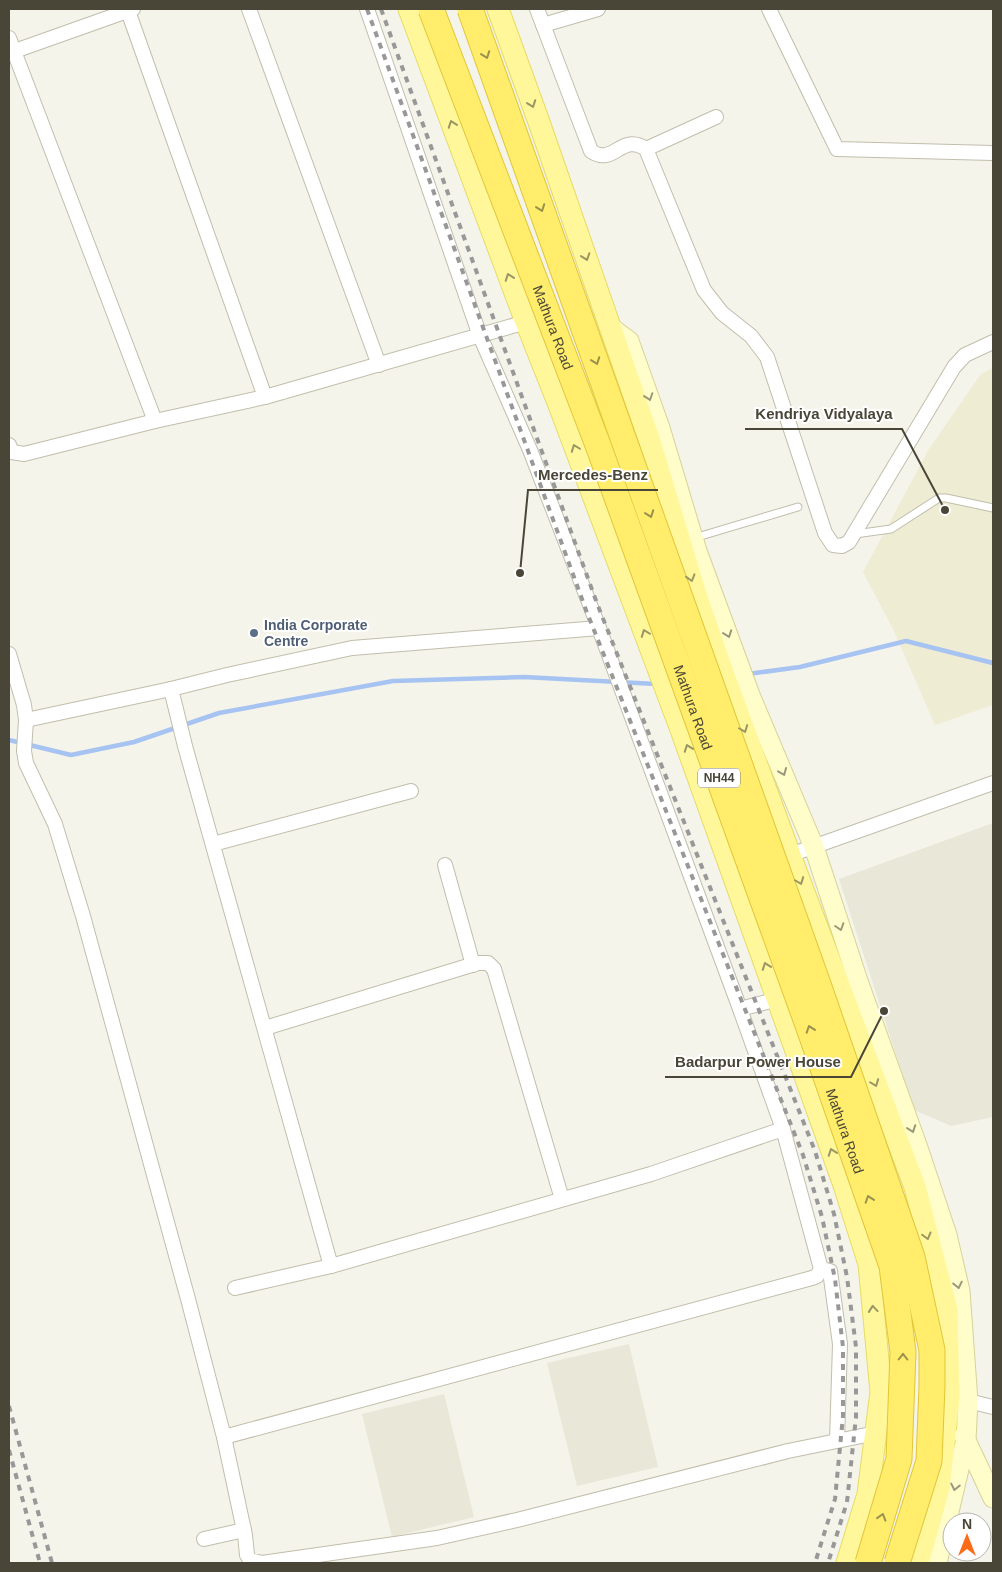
<svg xmlns="http://www.w3.org/2000/svg" width="1002" height="1572" viewBox="0 0 1002 1572" font-family="Helvetica,sans-serif">
<style>
.residential{fill:#e9e7d8}
.education{fill:#eeecd3}
.lines{fill:none;stroke-linecap:round;stroke-linejoin:round}
.stream{stroke:#a6c3f2;stroke-width:4.5}
.lane-casing{stroke:#c1beac;stroke-width:9}
.street-casing{stroke:#c1beac;stroke-width:16}
.secondary-casing{stroke:#d5d299;stroke-width:21}
.primary-casing{stroke:#e6db67;stroke-width:23}
.lane{stroke:#fff;stroke-width:7}
.street{stroke:#fff;stroke-width:14}
.secondary{stroke:#fffdca;stroke-width:19}
.primary{stroke:#fff799;stroke-width:21}
.rail{stroke:#989898;stroke-width:4;stroke-dasharray:6 6;stroke-linecap:butt}
.highway-bridge-casing{stroke:#e0c638;stroke-width:27;stroke-linecap:butt}
.highway-bridge{stroke:#ffed6b;stroke-width:25}
.oneway{stroke:#9b914e}
.oneway2{stroke:#9b9663}
.oneway3{stroke:#9b9879}
.service-dot{fill:#5c6f8a;stroke:#fff;stroke-width:2}
.labels{text-anchor:middle;dominant-baseline:central;stroke-width:4;stroke-linejoin:round;paint-order:stroke}
.shield{fill:#fff;stroke:#807e73;stroke-width:1}
.shield-label{font-size:12px;font-weight:bold;fill:#494637}
.street-label{font-size:14px;fill:#494637;stroke:#fff}
.service-label{font-size:14px;font-weight:bold;fill:#4e5e75;stroke:#fff;text-anchor:start}
.leader{fill:none;stroke:#494637;stroke-width:2}
.callout-dot{fill:#494637;stroke:#fff;stroke-width:2}
.callout-label{font-size:15px;text-anchor:middle;font-weight:bold;fill:#494637;stroke:#fff;stroke-width:4;stroke-linejoin:round;paint-order:stroke}
</style>
<rect width="100%" height="100%" fill="#f5f4ea"/>
<g class="residential">
<polygon points="993,823 993,1117 951,1126 914,1110 839,879"/>
<polygon points="629,1344 658,1467 577,1486 547,1363"/>
<polygon points="444,1394 474,1517 392,1537 362,1414"/>
</g>
<polygon class="education" points="993,368 993,705 935,725 893,629 863,572 929,449 981,374"/>
<g class="lines">
<g class="stream">
<polyline points="748,674 800,667 906,641 993,663"/>
<polyline points="9,740 71,755 134,742 219,713 393,681 524,677 656,684"/>
</g>
<g class="lane-casing">
<g id="lane">
<polyline points="855,534 891,529 939,498 946,498 993,508"/>
<polyline points="694,538 798,507"/>
</g>
</g>
<g class="street-casing">
<g id="street">
<polyline points="249,9 379,365"/>
<path d="M537,9L591,151C614,167 621,132 646,149L704,290L722,313L751,336L767,357L825,533L833,545L842,546L849,542L954,367L965,355L993,342"/>
<polyline points="769,9 837,149 993,153"/>
<polyline points="128,11 265,397"/>
<polyline points="543,25 598,9"/>
<polyline points="9,38 155,421"/>
<polyline points="9,53 133,9"/>
<polyline points="646,149 716,117"/>
<polyline points="9,445 12,452 24,454 155,421 265,397 526,322"/>
<polyline points="9,654 24,705 26,720 24,751 26,763 55,824 83,916 188,1299 224,1437 245,1535 247,1555 250,1560 262,1563 437,1538 517,1520 788,1451 876,1433"/>
<polyline points="26,720 171,689"/>
<polyline points="213,844 411,791"/>
<polyline points="790,855 993,783"/>
<polyline points="445,865 473,965"/>
<polyline points="740,1009 778,999"/>
<polyline points="265,1028 478,963 488,963 494,969 562,1199"/>
<polyline points="331,1266 185,746 171,689 227,675 352,648 599,628"/>
<polyline points="821,1269 830,1271 840,1344 837,1441"/>
<polyline points="235,1288 331,1266 651,1174 783,1129"/>
<polyline points="968,1401 993,1407"/>
<polyline points="224,1437 812,1278 817,1276 821,1269 783,1129 740,1009 599,628 530,450 480,336 367,9"/>
<polyline points="204,1539 244,1530"/>
</g>
</g>
<g class="secondary-casing">
<g id="secondary">
<polyline points="610,327 629,341 660,428 697,551 750,695 814,847 858,981 918,1148 947,1235 960,1291 968,1401 966,1439 937,1563"/>
<polyline points="964,1436 993,1498"/>
</g>
</g>
<g class="primary-casing">
<g id="primary">
<polyline points="409,9 526,322 559,405 680,727 844,1185 869,1264 881,1392 868,1494 847,1563"/>
<polyline points="498,9 540,125 650,442 696,595 722,670 790,855 915,1187 947,1310 949,1397 939,1488 918,1563"/>
</g>
</g>
<use href="#lane" class="lane"/>
<use href="#street" class="street"/>
<use href="#secondary" class="secondary"/>
<use href="#primary" class="primary"/>
<g class="rail">
<polyline points="367,9 586,610 803,1155 822,1217 835,1279 843,1347 843,1416 835,1499 815,1563"/>
<polyline points="381,9 598,606 815,1151 834,1214 847,1277 856,1347 856,1417 847,1502 828,1563"/>
<polyline points="9,1406 52,1563"/>
<polyline points="9,1450 40,1563"/>
</g>
<g class="highway-bridge-casing">
<g id="highway-bridge">
<path id="s1" d="M431,9L598,445L808,1025L892,1266L903,1352L899,1459L868,1563"/>
<polyline points="470,9 819,987 912,1257 932,1350 932,1386 929,1461 897,1563"/>
</g>
</g>
<use href="#highway-bridge" class="highway-bridge"/>
</g>
<defs><path id="oneway-chevron" d="M-2-3.5L2.5 0L-2 3.5" fill="none" stroke-width="1.6" stroke-linecap="round" stroke-linejoin="round" transform="scale(1.25)"/></defs>
<g class="oneway">
<use href="#oneway-chevron" transform="translate(486 55) rotate(70)"/>
<use href="#oneway-chevron" transform="translate(541 208) rotate(70)"/>
<use href="#oneway-chevron" transform="translate(596 361) rotate(70)"/>
<use href="#oneway-chevron" transform="translate(650 514) rotate(70)"/>
<use href="#oneway-chevron" transform="translate(810 1029) rotate(-109)"/>
<use href="#oneway-chevron" transform="translate(869 1199) rotate(-109)"/>
<use href="#oneway-chevron" transform="translate(903 1357) rotate(-90)"/>
<use href="#oneway-chevron" transform="translate(882 1517) rotate(-73)"/>
</g>
<g class="oneway2">
<use href="#oneway-chevron" transform="translate(532 104) rotate(70)"/>
<use href="#oneway-chevron" transform="translate(452 124) rotate(-110)"/>
<use href="#oneway-chevron" transform="translate(586 257) rotate(71)"/>
<use href="#oneway-chevron" transform="translate(509 277) rotate(-110)"/>
<use href="#oneway-chevron" transform="translate(575 448) rotate(-111)"/>
<use href="#oneway-chevron" transform="translate(691 578) rotate(73)"/>
<use href="#oneway-chevron" transform="translate(645 633) rotate(-111)"/>
<use href="#oneway-chevron" transform="translate(744 729) rotate(69)"/>
<use href="#oneway-chevron" transform="translate(688 748) rotate(-110)"/>
<use href="#oneway-chevron" transform="translate(800 881) rotate(69)"/>
<use href="#oneway-chevron" transform="translate(766 966) rotate(-110)"/>
<use href="#oneway-chevron" transform="translate(875 1083) rotate(69)"/>
<use href="#oneway-chevron" transform="translate(832 1152) rotate(-110)"/>
<use href="#oneway-chevron" transform="translate(927 1236) rotate(75)"/>
<use href="#oneway-chevron" transform="translate(873 1309) rotate(-95)"/>
</g>
<g class="oneway3">
<use href="#oneway-chevron" transform="translate(649 397) rotate(71)"/>
<use href="#oneway-chevron" transform="translate(728 634) rotate(70)"/>
<use href="#oneway-chevron" transform="translate(783 772) rotate(67)"/>
<use href="#oneway-chevron" transform="translate(840 927) rotate(72)"/>
<use href="#oneway-chevron" transform="translate(912 1129) rotate(70)"/>
<use href="#oneway-chevron" transform="translate(958 1285) rotate(78)"/>
<use href="#oneway-chevron" transform="translate(955 1487) rotate(102)"/>
</g>
<circle class="service-dot" cx="254" cy="633" r="5"/>
<g class="labels">
<rect class="shield" x="698" y="768.5" width="42" height="19" rx="4"/>
<g class="shield-label">
<text x="719" y="778">NH44</text>
</g>
<g class="street-label">
<text stroke="none"><textPath href="#s1" startOffset="341">Mathura Road</textPath></text>
<text stroke="none"><textPath href="#s1" startOffset="746">Mathura Road</textPath></text>
<text stroke="none"><textPath href="#s1" startOffset="1196">Mathura Road</textPath></text>
</g>
<g class="service-label">
<text x="264" y="625">India Corporate<tspan x="264" dy="16">Centre</tspan></text>
</g>
</g>
<path class="leader" d="M945 510L902 429H745M520 573L528 490H658M884 1011L851 1077H665"/>
<g class="callout-dot">
<circle cx="945" cy="510" r="5"/>
<circle cx="520" cy="573" r="5"/>
<circle cx="884" cy="1011" r="5"/>
</g>
<g class="callout-label">
<text x="824" y="419">Kendriya Vidyalaya</text>
<text x="593" y="480">Mercedes-Benz</text>
<text x="758" y="1067">Badarpur Power House</text>
</g>
<rect width="1002" height="1572" fill="none" stroke="#494637" stroke-width="20"/>
<g transform="translate(967 1537)"><circle r="24" fill="#ffffff" stroke="#b6b5af"/>
<path d="M0-4L9 19L0 12L-9 19Z" fill="#fd6b19"/>
<text y="-8" font-size="14" font-weight="bold" text-anchor="middle" fill="#494637">N</text>
</g>
</svg>
